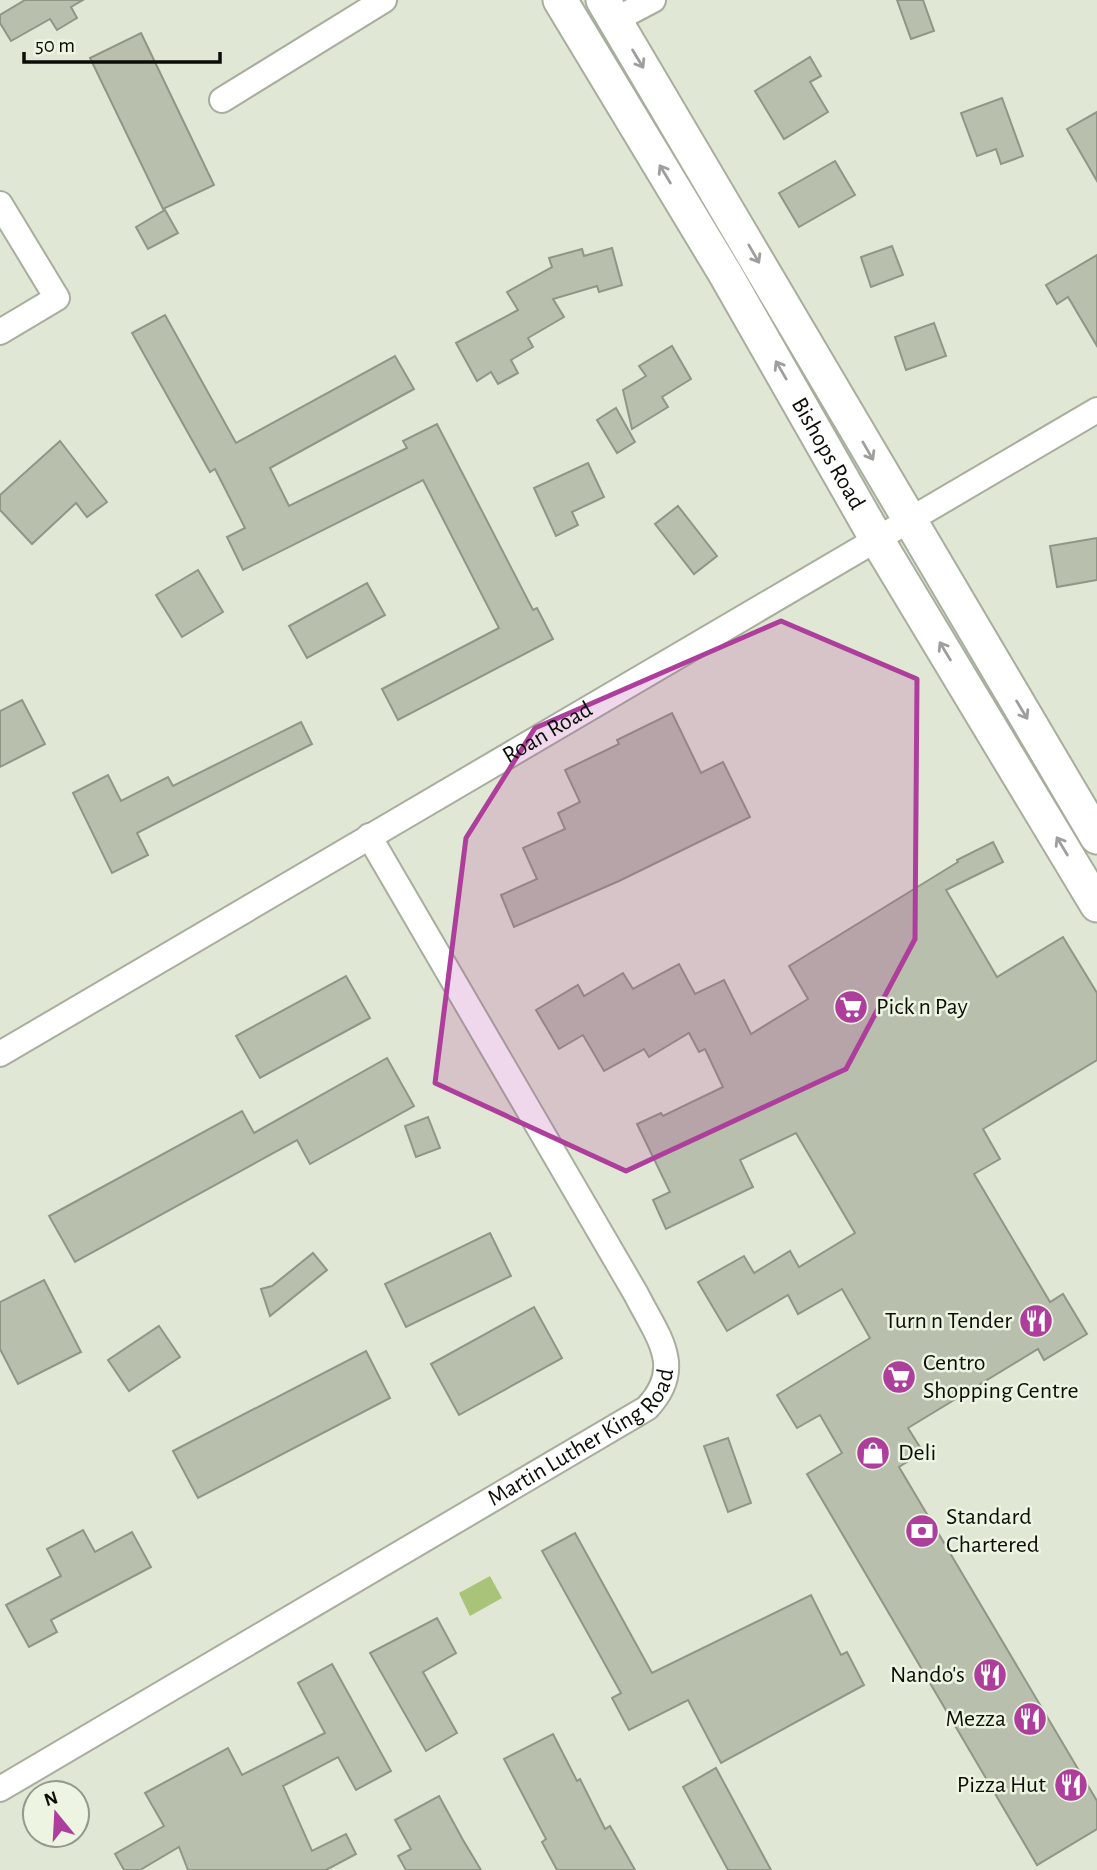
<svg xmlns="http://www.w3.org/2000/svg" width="1097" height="1870" viewBox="0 0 1097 1870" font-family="'Alegreya Sans',sans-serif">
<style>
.water{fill:#a9c479}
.building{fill:#b8bfad;stroke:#909685;stroke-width:2}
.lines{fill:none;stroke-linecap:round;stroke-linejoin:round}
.street-casing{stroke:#a7ae9d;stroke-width:28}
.secondary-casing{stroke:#a7ae9d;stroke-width:37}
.street{stroke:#fff;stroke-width:24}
.secondary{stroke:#fff;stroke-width:33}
.oneway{stroke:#9d9f9c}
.marked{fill:#ae3e9b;fill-opacity:0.2;stroke:#ae3e9b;stroke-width:5;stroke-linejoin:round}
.labels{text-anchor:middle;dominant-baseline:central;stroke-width:5;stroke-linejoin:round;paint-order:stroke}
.street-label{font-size:24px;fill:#0b0e08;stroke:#edf5e2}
.poi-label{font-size:24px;fill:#0b0e08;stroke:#edf5e2;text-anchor:start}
</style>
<rect width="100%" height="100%" fill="#e0e7d5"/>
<polygon class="water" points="490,1576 502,1598 470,1616 459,1593"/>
<g class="building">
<polygon points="25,0 83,0 71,7 77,18 57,30 50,19 11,41 0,23 0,15"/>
<polygon points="897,0 923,0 934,31 911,39"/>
<polygon points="141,33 214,185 163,209 90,58"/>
<polygon points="810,57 821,76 810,82 828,112 784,139 755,91"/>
<polygon points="1002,98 1023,156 1001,164 996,149 977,156 961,113"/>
<polygon points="1097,112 1097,181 1067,129"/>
<polygon points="835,161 855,195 799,227 779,193"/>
<polygon points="165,210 178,233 148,249 136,227"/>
<polygon points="892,246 903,275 871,287 861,257"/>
<polygon points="612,248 622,285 599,292 597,286 553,299 564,317 528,338 533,347 511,360 518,373 498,384 491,372 477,381 456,343 518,310 507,292 552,267 549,258 582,249 584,256"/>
<polygon points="1097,255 1097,346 1068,297 1057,304 1046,285"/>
<polygon points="165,315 236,443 395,356 414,389 270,468 289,506 407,448 403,441 437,424 533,610 537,608 553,639 398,720 382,689 499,628 423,480 243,570 227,537 245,528 215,469 210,472 132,333"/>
<polygon points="934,323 946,356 906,370 895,337"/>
<polygon points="672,346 691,379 662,397 668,407 632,429 623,390 646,376 639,366"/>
<polygon points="616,408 635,442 617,453 597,420"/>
<polygon points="60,441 107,502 87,517 76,503 32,544 0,510 0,495"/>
<polygon points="588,463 604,497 572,512 578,525 556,536 534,488"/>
<polygon points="678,506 717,556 694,574 655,524"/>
<polygon points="1097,538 1097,580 1057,587 1050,546"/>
<polygon points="198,570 223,612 182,637 156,595"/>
<polygon points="367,583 385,615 307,658 289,626"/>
<polygon points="22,700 45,744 0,767 0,711"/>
<polygon points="672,713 701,773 723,762 750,817 619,881 514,927 501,895 537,879 523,848 565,829 558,813 580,802 565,770 619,744 617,740"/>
<polygon points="301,722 312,744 137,833 148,855 112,873 73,793 108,775 121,801 168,777 173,786"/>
<polygon points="993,842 1003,862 946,890 997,977 1063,937 1097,993 1097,1060 983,1129 1000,1159 974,1174 1050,1302 1063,1294 1087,1334 1044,1360 1038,1349 908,1428 923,1452 899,1467 1097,1801 1097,1829 1037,1865 807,1474 842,1453 820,1415 797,1428 777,1395 870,1338 842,1289 798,1314 788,1295 727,1331 698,1282 744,1256 754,1273 790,1251 799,1267 855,1233 796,1133 740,1160 753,1187 666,1229 653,1200 670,1192 637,1124 661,1113 663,1116 723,1087 705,1049 699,1052 689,1033 649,1057 644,1049 604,1071 583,1035 559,1049 536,1010 578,985 584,996 623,973 633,989 679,964 695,994 724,980 751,1034 808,999 789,966 958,862 957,860"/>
<polygon points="346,976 370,1018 260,1078 236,1036"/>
<polygon points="387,1058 414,1106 310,1164 297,1140 75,1262 49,1216 242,1111 254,1133"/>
<polygon points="428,1117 440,1148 416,1157 405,1126"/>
<polygon points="490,1233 511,1276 406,1327 385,1284"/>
<polygon points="313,1253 327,1270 270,1316 261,1289 272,1286"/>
<polygon points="44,1280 81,1352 18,1384 0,1349 0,1302"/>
<polygon points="534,1307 562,1358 459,1415 431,1364"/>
<polygon points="159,1326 180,1357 129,1391 108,1360"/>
<polygon points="366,1351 390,1398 198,1498 173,1451"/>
<polygon points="728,1438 751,1503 728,1512 704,1446"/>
<polygon points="83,1530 95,1552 132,1532 151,1567 51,1620 57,1632 29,1647 6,1605 61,1576 47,1549"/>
<polygon points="575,1533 652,1673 811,1595 841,1655 847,1652 864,1685 721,1763 688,1700 629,1730 612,1698 621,1693 542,1551"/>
<polygon points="437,1618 456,1653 423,1672 457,1733 426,1751 370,1653"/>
<polygon points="332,1664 391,1771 356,1790 338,1757 283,1786 312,1851 346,1834 356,1854 326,1870 188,1870 179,1847 140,1870 124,1870 115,1854 164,1826 145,1793 228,1748 242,1775 325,1733 298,1683"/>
<polygon points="553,1734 577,1781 580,1779 605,1829 610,1826 635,1870 557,1870 542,1842 546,1839 504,1759"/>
<polygon points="716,1768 771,1870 728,1870 683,1787"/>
<polygon points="439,1796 463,1840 481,1870 406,1870 398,1856 411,1849 395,1820"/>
</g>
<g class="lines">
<g class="street-casing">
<g id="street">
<polyline points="615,20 653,0"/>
<polyline points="222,100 384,0"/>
<polyline points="0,204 57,298 0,332"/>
<path id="s1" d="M0,1054L1097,410"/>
<path id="s2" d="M0,1789L647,1408C686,1367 657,1336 636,1294L369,836"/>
</g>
</g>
<g class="secondary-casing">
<g id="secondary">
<path id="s3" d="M560,0L726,275L876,538L1097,905"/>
<polyline points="603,0 1097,837"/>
</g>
</g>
<use href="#street" class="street"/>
<use href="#secondary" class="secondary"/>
</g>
<defs><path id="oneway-shaft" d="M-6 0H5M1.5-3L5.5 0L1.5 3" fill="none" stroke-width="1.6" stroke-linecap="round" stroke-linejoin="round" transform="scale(1.75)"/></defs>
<g class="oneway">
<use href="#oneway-shaft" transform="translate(638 59) rotate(59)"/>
<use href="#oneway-shaft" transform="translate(665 174) rotate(-121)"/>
<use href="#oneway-shaft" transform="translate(754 254) rotate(60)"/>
<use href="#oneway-shaft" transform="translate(781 370) rotate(-120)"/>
<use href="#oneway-shaft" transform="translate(868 451) rotate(60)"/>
<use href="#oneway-shaft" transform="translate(945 651) rotate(-121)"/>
<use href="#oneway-shaft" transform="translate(1022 710) rotate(59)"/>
<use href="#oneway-shaft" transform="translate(1062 846) rotate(-121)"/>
</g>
<path class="marked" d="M781,621L917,679L915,939L846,1069L626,1171L435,1083L466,838L535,728Z"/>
<defs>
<g id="supermarket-disc" transform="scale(1.75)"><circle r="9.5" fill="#ae3e9b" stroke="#edf5e2"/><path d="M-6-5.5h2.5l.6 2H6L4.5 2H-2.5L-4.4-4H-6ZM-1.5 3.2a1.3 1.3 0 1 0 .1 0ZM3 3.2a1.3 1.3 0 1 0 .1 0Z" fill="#fff"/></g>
<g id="restaurant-disc" transform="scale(1.75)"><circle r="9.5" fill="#ae3e9b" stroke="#edf5e2"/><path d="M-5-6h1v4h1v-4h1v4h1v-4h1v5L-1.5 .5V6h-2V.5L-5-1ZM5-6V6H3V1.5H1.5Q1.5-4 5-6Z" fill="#fff"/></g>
<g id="shop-disc" transform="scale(1.75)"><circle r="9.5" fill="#ae3e9b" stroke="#edf5e2"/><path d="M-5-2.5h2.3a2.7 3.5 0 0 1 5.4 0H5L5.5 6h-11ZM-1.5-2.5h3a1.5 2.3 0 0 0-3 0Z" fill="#fff"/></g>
<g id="bank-disc" transform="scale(1.75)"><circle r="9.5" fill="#ae3e9b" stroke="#edf5e2"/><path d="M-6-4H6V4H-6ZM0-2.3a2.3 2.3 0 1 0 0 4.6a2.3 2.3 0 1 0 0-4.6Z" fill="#fff"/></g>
</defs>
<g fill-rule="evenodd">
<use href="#supermarket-disc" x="851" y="1007"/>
<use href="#restaurant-disc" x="1036" y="1321"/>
<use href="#supermarket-disc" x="899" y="1377"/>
<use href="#shop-disc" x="873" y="1453"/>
<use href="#bank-disc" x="922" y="1531"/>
<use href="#restaurant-disc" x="990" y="1675"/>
<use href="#restaurant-disc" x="1030" y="1719"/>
<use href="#restaurant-disc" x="1071" y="1785"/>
</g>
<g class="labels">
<g class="street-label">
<text stroke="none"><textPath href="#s3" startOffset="527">Bishops Road</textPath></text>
<text stroke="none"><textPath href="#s1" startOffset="635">Roan Road</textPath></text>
<text stroke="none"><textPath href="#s2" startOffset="682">Martin Luther King Road</textPath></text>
</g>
<g class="poi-label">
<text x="876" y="1007">Pick n Pay</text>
<text x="1012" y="1321" text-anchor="end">Turn n Tender</text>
<text x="923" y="1363">Centro<tspan x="923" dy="28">Shopping Centre</tspan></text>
<text x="898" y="1453">Deli</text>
<text x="946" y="1517">Standard<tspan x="946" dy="28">Chartered</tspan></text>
<text x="965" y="1675" text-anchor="end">Nando's</text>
<text x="1006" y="1719" text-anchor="end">Mezza</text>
<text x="1046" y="1785" text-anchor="end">Pizza Hut</text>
</g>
</g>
<g transform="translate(56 1814) rotate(342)"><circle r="33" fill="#edf5e2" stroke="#93998b" stroke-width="2"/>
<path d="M0-5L12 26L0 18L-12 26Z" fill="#ae3e9b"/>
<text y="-10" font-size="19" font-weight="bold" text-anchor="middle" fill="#0b0e08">N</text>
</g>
<path d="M24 52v10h196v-10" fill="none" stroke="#0b0e08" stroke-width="3.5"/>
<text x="35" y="52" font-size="21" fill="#0b0e08" stroke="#edf5e2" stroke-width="5" paint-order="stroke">50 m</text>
</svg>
